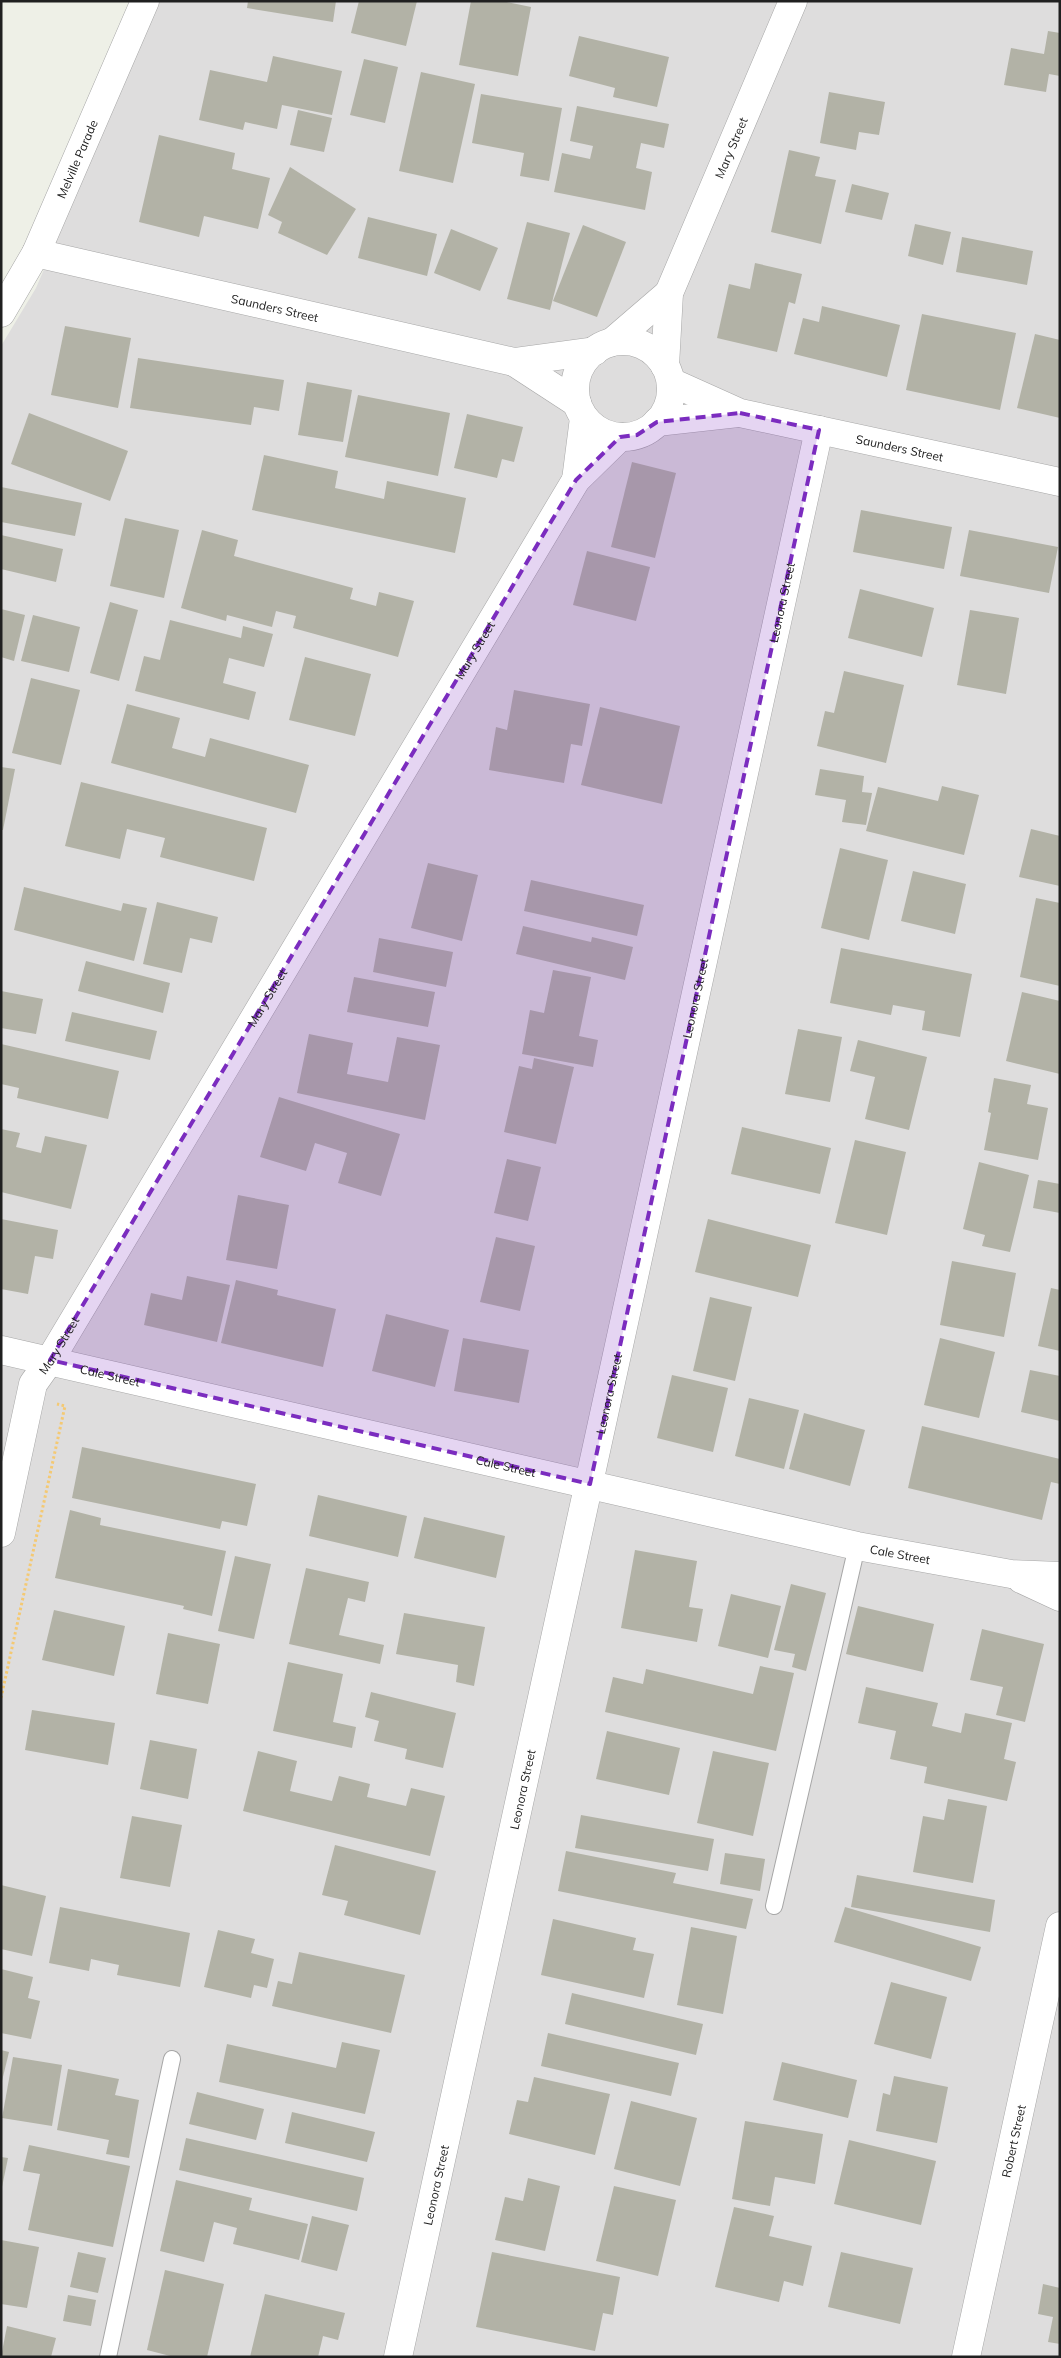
<svg xmlns="http://www.w3.org/2000/svg" width="1061" height="2358" viewBox="0 0 1061 2358" font-family="Mulish,sans-serif">
<style>
.residential{fill:#dedddd}
.building{fill:#b2b2a6}
.lines{fill:none;stroke-linecap:round;stroke-linejoin:round}
.lane-casing{stroke:#a7a7a7;stroke-width:18}
.street-casing{stroke:#a7a7a7;stroke-width:29}
.path{stroke:#f4c973;stroke-width:3;stroke-dasharray:2.5 2.5;stroke-linecap:butt}
.lane{stroke:#fff;stroke-width:16}
.street{stroke:#fff;stroke-width:28}
.marked{fill:#7b2cbf;fill-opacity:0.2;stroke:#7b2cbf;stroke-width:4;stroke-dasharray:10 6;stroke-linejoin:round}
.labels{text-anchor:middle;dominant-baseline:central;stroke-width:4;stroke-linejoin:round;paint-order:stroke}
.street-label{font-size:12px;fill:#202020;stroke:#fff}
</style>
<rect width="100%" height="100%" fill="#eef0e7"/>
<polygon class="residential" points="159,1 1060,1 1060,2357 1,2357 1,346 36,288"/>
<g class="building">
<polygon points="248,1 336,1 333,22 247,8"/>
<polygon points="359,1 417,1 406,46 351,33"/>
<polygon points="471,1 502,1 531,7 518,76 459,65"/>
<polygon points="1048,31 1060,33 1060,76 1049,74 1046,92 1004,85 1011,48 1044,54"/>
<polygon points="579,36 669,57 657,107 613,97 615,88 569,76"/>
<polygon points="273,56 342,71 332,115 282,105 277,129 245,122 243,130 199,120 210,70 267,82"/>
<polygon points="364,59 398,67 385,123 350,115"/>
<polygon points="421,72 475,84 453,183 399,171"/>
<polygon points="829,92 885,102 879,135 859,132 856,150 820,143"/>
<polygon points="481,94 562,108 549,181 520,176 524,153 472,143"/>
<polygon points="577,106 669,124 664,148 641,143 636,168 652,172 645,210 554,192 562,153 590,159 593,146 570,141"/>
<polygon points="298,110 332,118 324,152 290,145"/>
<polygon points="159,135 235,153 232,169 270,178 258,229 204,216 199,237 139,222"/>
<polygon points="789,150 820,157 815,176 836,180 821,244 771,232"/>
<polygon points="290,167 356,209 327,255 278,233 282,222 268,215"/>
<polygon points="852,184 889,193 882,220 845,212"/>
<polygon points="368,217 437,234 427,276 358,258"/>
<polygon points="527,222 570,233 550,310 507,299"/>
<polygon points="915,224 951,232 943,265 908,256"/>
<polygon points="583,225 626,242 597,317 553,301"/>
<polygon points="451,229 498,248 480,291 434,273"/>
<polygon points="962,237 1033,251 1027,285 956,272"/>
<polygon points="755,263 802,274 795,304 789,302 777,352 717,338 729,284 750,289"/>
<polygon points="822,306 900,325 887,377 794,354 803,318 819,322"/>
<polygon points="922,314 1016,333 1000,410 906,390"/>
<polygon points="65,326 131,338 118,408 51,395"/>
<polygon points="1035,334 1060,340 1060,418 1017,408"/>
<polygon points="138,358 284,380 279,411 254,407 251,425 130,408"/>
<polygon points="307,382 352,390 343,442 298,435"/>
<polygon points="358,395 450,413 438,476 345,457"/>
<polygon points="29,413 128,451 110,501 11,464"/>
<polygon points="467,414 523,427 514,462 502,459 497,478 454,468"/>
<polygon points="264,455 338,471 335,488 384,499 387,481 466,498 455,553 252,510"/>
<polygon points="632,462 676,473 655,558 611,547"/>
<polygon points="1,487 82,503 75,536 1,522"/>
<polygon points="861,510 952,527 944,569 853,552"/>
<polygon points="125,518 179,530 164,598 110,586"/>
<polygon points="202,530 238,540 234,556 353,588 350,599 376,606 379,592 414,601 398,657 293,628 296,616 276,611 272,627 227,615 226,621 181,608"/>
<polygon points="969,530 1058,547 1049,593 960,576"/>
<polygon points="1,535 63,549 56,582 1,569"/>
<polygon points="587,551 650,567 636,621 573,605"/>
<polygon points="860,589 934,608 922,657 848,638"/>
<polygon points="110,602 138,610 119,681 90,673"/>
<polygon points="1,609 25,615 14,661 1,657"/>
<polygon points="970,610 1019,618 1006,694 957,685"/>
<polygon points="33,615 80,627 69,672 21,661"/>
<polygon points="170,620 241,638 243,626 273,634 264,667 229,658 223,683 256,692 249,720 135,691 144,656 160,660"/>
<polygon points="305,657 371,674 355,736 289,720"/>
<polygon points="844,671 904,685 886,763 817,746 825,711 834,713"/>
<polygon points="31,678 80,690 61,765 12,753"/>
<polygon points="514,690 590,704 582,746 571,744 564,783 489,770 496,727 507,730"/>
<polygon points="127,704 180,718 172,748 205,757 210,738 309,765 296,813 111,763"/>
<polygon points="600,707 680,726 662,804 581,785"/>
<polygon points="1,767 15,769 3,830 1,830"/>
<polygon points="820,769 864,776 862,792 872,793 866,825 842,822 846,800 815,795"/>
<polygon points="81,782 267,828 254,881 160,857 165,838 127,829 120,859 65,846"/>
<polygon points="942,786 979,795 964,855 866,831 878,787 938,801"/>
<polygon points="1031,829 1060,836 1060,886 1019,877"/>
<polygon points="840,848 888,860 869,940 821,928"/>
<polygon points="428,863 478,875 462,941 411,928"/>
<polygon points="913,871 966,884 955,934 901,921"/>
<polygon points="531,880 644,905 637,936 524,911"/>
<polygon points="24,887 121,911 123,903 147,908 134,961 14,930"/>
<polygon points="1036,898 1060,903 1060,986 1020,977"/>
<polygon points="157,902 218,917 212,943 190,938 182,973 143,964"/>
<polygon points="523,926 591,942 592,937 633,947 625,980 516,954"/>
<polygon points="379,938 453,952 446,987 373,972"/>
<polygon points="841,948 972,974 960,1037 922,1030 925,1011 893,1005 891,1015 830,1003"/>
<polygon points="86,961 170,983 163,1013 78,991"/>
<polygon points="553,970 591,977 579,1036 598,1040 593,1067 522,1054 530,1010 544,1013"/>
<polygon points="354,977 435,992 428,1027 347,1012"/>
<polygon points="1,991 43,999 36,1034 1,1028"/>
<polygon points="1022,992 1060,1001 1060,1074 1006,1061"/>
<polygon points="72,1012 157,1031 150,1060 65,1041"/>
<polygon points="798,1029 842,1037 830,1102 785,1094"/>
<polygon points="309,1034 353,1043 347,1074 388,1082 397,1037 440,1045 425,1120 297,1093"/>
<polygon points="858,1040 927,1057 909,1130 865,1119 875,1077 850,1071"/>
<polygon points="1,1044 119,1071 108,1119 17,1098 19,1088 1,1084"/>
<polygon points="534,1058 574,1067 556,1144 504,1132 519,1066 532,1069"/>
<polygon points="994,1078 1031,1085 1027,1104 1048,1108 1038,1160 984,1150 991,1113 988,1112"/>
<polygon points="279,1097 400,1134 381,1196 338,1183 347,1153 315,1143 306,1171 260,1157"/>
<polygon points="742,1127 831,1148 820,1194 731,1174"/>
<polygon points="1,1129 20,1133 16,1147 41,1153 45,1136 87,1145 71,1209 1,1192"/>
<polygon points="855,1140 906,1152 887,1235 835,1223"/>
<polygon points="507,1159 541,1167 528,1221 494,1213"/>
<polygon points="979,1162 1029,1175 1010,1252 982,1246 985,1235 963,1229"/>
<polygon points="1038,1180 1060,1184 1060,1213 1033,1208"/>
<polygon points="238,1195 289,1205 277,1269 226,1260"/>
<polygon points="1,1219 58,1230 53,1259 35,1256 28,1294 1,1289"/>
<polygon points="708,1219 811,1245 798,1297 695,1272"/>
<polygon points="496,1237 535,1246 520,1311 480,1302"/>
<polygon points="952,1261 1016,1273 1004,1337 940,1325"/>
<polygon points="187,1276 230,1285 217,1342 144,1325 151,1293 182,1300"/>
<polygon points="236,1280 278,1290 277,1295 336,1309 323,1367 221,1343"/>
<polygon points="1051,1288 1060,1290 1060,1351 1038,1346"/>
<polygon points="710,1297 752,1307 735,1381 693,1371"/>
<polygon points="386,1314 449,1330 435,1387 372,1371"/>
<polygon points="463,1338 529,1350 519,1403 454,1391"/>
<polygon points="940,1338 995,1352 979,1418 924,1405"/>
<polygon points="1030,1370 1060,1376 1060,1421 1021,1412"/>
<polygon points="672,1375 728,1388 713,1452 657,1438"/>
<polygon points="749,1398 799,1410 784,1469 735,1456"/>
<polygon points="804,1413 865,1430 850,1486 789,1469"/>
<polygon points="922,1426 1060,1459 1060,1484 1051,1482 1042,1520 908,1488"/>
<polygon points="82,1447 256,1484 247,1526 222,1521 220,1529 72,1498"/>
<polygon points="318,1495 407,1516 398,1557 309,1536"/>
<polygon points="70,1510 101,1518 100,1525 226,1551 212,1616 183,1609 184,1606 55,1578"/>
<polygon points="424,1517 505,1536 496,1578 414,1558"/>
<polygon points="635,1550 697,1561 689,1607 703,1609 697,1642 621,1628"/>
<polygon points="235,1556 271,1564 254,1639 218,1631"/>
<polygon points="306,1568 369,1582 365,1602 348,1598 339,1635 384,1645 380,1664 289,1644"/>
<polygon points="791,1584 826,1593 806,1671 792,1667 795,1654 774,1650"/>
<polygon points="731,1594 781,1606 768,1658 718,1646"/>
<polygon points="858,1606 934,1624 923,1672 846,1654"/>
<polygon points="54,1610 125,1626 114,1676 42,1660"/>
<polygon points="404,1613 485,1627 474,1686 456,1682 458,1665 396,1654"/>
<polygon points="982,1629 1044,1644 1025,1722 996,1715 1003,1687 970,1680"/>
<polygon points="168,1633 220,1644 208,1704 156,1694"/>
<polygon points="288,1662 343,1674 333,1722 356,1727 352,1748 273,1731"/>
<polygon points="760,1666 794,1673 776,1751 605,1712 613,1677 643,1684 646,1669 753,1694"/>
<polygon points="866,1687 938,1703 932,1726 961,1733 965,1713 1012,1723 1004,1759 1016,1762 1007,1801 924,1783 927,1767 890,1759 896,1731 858,1723"/>
<polygon points="371,1692 456,1713 443,1768 405,1759 407,1749 374,1741 379,1721 365,1717"/>
<polygon points="32,1710 115,1723 108,1765 25,1750"/>
<polygon points="607,1731 680,1748 669,1795 596,1779"/>
<polygon points="150,1740 197,1749 188,1799 140,1789"/>
<polygon points="258,1751 297,1761 290,1791 332,1801 339,1776 370,1784 367,1797 406,1806 411,1788 445,1796 430,1856 243,1811"/>
<polygon points="713,1751 769,1763 753,1836 697,1823"/>
<polygon points="948,1799 987,1806 973,1883 913,1872 923,1816 944,1820"/>
<polygon points="581,1815 714,1839 708,1871 575,1848"/>
<polygon points="132,1816 182,1825 170,1887 120,1878"/>
<polygon points="335,1845 436,1871 420,1935 344,1915 348,1901 322,1895"/>
<polygon points="566,1851 676,1873 673,1883 753,1899 746,1929 558,1891"/>
<polygon points="725,1853 765,1859 760,1891 720,1884"/>
<polygon points="857,1875 995,1900 990,1932 851,1907"/>
<polygon points="1,1885 46,1896 32,1956 1,1949"/>
<polygon points="60,1907 190,1933 180,1987 117,1975 119,1965 91,1959 89,1971 49,1963"/>
<polygon points="845,1907 981,1947 971,1981 834,1942"/>
<polygon points="553,1919 636,1938 633,1950 654,1954 644,1998 541,1975"/>
<polygon points="691,1927 737,1936 723,2014 677,2005"/>
<polygon points="218,1930 255,1939 251,1953 274,1959 267,1988 254,1985 251,1998 204,1987"/>
<polygon points="299,1952 405,1975 391,2033 272,2006 278,1981 292,1984"/>
<polygon points="1,1969 33,1977 28,1998 40,2001 31,2039 1,2033"/>
<polygon points="891,1982 947,1997 931,2059 874,2044"/>
<polygon points="572,1993 703,2024 696,2055 565,2024"/>
<polygon points="548,2033 679,2063 671,2096 541,2066"/>
<polygon points="342,2042 380,2050 365,2114 219,2082 227,2044 336,2068"/>
<polygon points="1,2050 9,2052 2,2081 1,2081"/>
<polygon points="13,2057 62,2065 52,2126 2,2118"/>
<polygon points="782,2062 857,2080 848,2118 773,2100"/>
<polygon points="68,2069 119,2079 115,2095 139,2100 129,2158 106,2154 109,2140 57,2130"/>
<polygon points="894,2076 948,2087 937,2143 876,2131 883,2093 890,2095"/>
<polygon points="534,2077 610,2094 595,2155 509,2134 517,2100 528,2102"/>
<polygon points="197,2092 264,2109 256,2140 189,2124"/>
<polygon points="631,2101 697,2118 680,2186 614,2169"/>
<polygon points="292,2112 375,2132 367,2162 285,2143"/>
<polygon points="745,2121 823,2134 815,2184 775,2177 770,2206 732,2199"/>
<polygon points="186,2138 364,2178 357,2211 179,2170"/>
<polygon points="849,2140 936,2161 921,2225 834,2204"/>
<polygon points="29,2145 130,2166 113,2247 28,2230 40,2174 23,2171"/>
<polygon points="1,2157 8,2158 2,2187 1,2187"/>
<polygon points="528,2178 560,2186 545,2251 495,2240 505,2197 523,2201"/>
<polygon points="176,2180 252,2198 249,2210 308,2224 299,2260 233,2244 237,2228 214,2222 204,2262 160,2251"/>
<polygon points="614,2186 676,2200 658,2276 596,2261"/>
<polygon points="734,2207 774,2216 769,2236 812,2246 803,2286 784,2281 779,2302 715,2287"/>
<polygon points="312,2216 349,2225 337,2271 301,2262"/>
<polygon points="1,2240 39,2247 27,2308 1,2304"/>
<polygon points="78,2252 106,2258 98,2293 70,2287"/>
<polygon points="492,2252 620,2277 613,2315 603,2313 595,2351 476,2327"/>
<polygon points="841,2252 913,2268 900,2324 828,2307"/>
<polygon points="165,2270 224,2284 207,2357 174,2357 147,2350"/>
<polygon points="1043,2284 1060,2288 1060,2344 1048,2342 1053,2317 1038,2314"/>
<polygon points="265,2294 345,2313 338,2340 323,2336 318,2357 250,2357"/>
<polygon points="68,2295 96,2300 91,2326 63,2321"/>
<polygon points="7,2326 56,2338 51,2357 1,2357"/>
</g>
<g class="lines">
<g class="lane-casing">
<g id="lane">
<polyline points="774,1906 857,1546"/>
<polyline points="108,2357 172,2059"/>
</g>
</g>
<g class="street-casing">
<g id="street">
<path id="s1" d="M36,253L514,362L595,351"/>
<path id="s2" d="M1,313L36,253L145,1"/>
<circle cx="623" cy="389" r="48"/>
<polyline points="612,342 669,293"/>
<polyline points="514,362 577,403"/>
<path id="s3" d="M665,366L669,293L793,1"/>
<path id="s4" d="M671,382L740,413L1060,482"/>
<polyline points="657,422 738,413"/>
<polyline points="576,480 584,418"/>
<path id="s5" d="M1,1350L857,1546L1011,1574L1060,1576"/>
<path id="s6" d="M1,1533L33,1384L50,1360L576,480L620,437"/>
<polyline points="1021,1579 1060,1597"/>
<path id="s7" d="M398,2357L819,430"/>
<path id="s8" d="M966,2357L1060,1926"/>
</g>
</g>
<polyline class="path" points="1,1698 65,1406 57,1404"/>
<use href="#lane" class="lane"/>
<use href="#street" class="street"/>
</g>
<path class="marked" d="M740,413L819,430L590,1484L50,1360L576,480L620,437L637,435L657,422Z"/>
<g class="labels">
<g class="street-label">
<text stroke="none"><textPath href="#s3" startOffset="231">Mary Street</textPath></text>
<text stroke="none"><textPath href="#s2" startOffset="172">Melville Parade</textPath></text>
<text stroke="none"><textPath href="#s1" startOffset="245">Saunders Street</textPath></text>
<text stroke="none"><textPath href="#s4" startOffset="239">Saunders Street</textPath></text>
<text stroke="none"><textPath href="#s7" startOffset="1796">Leonora Street</textPath></text>
<text stroke="none"><textPath href="#s6" startOffset="1009">Mary Street</textPath></text>
<text stroke="none"><textPath href="#s6" startOffset="604">Mary Street</textPath></text>
<text stroke="none"><textPath href="#s7" startOffset="1391">Leonora Street</textPath></text>
<text stroke="none"><textPath href="#s6" startOffset="199">Mary Street</textPath></text>
<text stroke="none"><textPath href="#s5" startOffset="112">Cale Street</textPath></text>
<text stroke="none"><textPath href="#s7" startOffset="986">Leonora Street</textPath></text>
<text stroke="none"><textPath href="#s5" startOffset="518">Cale Street</textPath></text>
<text stroke="none"><textPath href="#s5" startOffset="922">Cale Street</textPath></text>
<text stroke="none"><textPath href="#s7" startOffset="581">Leonora Street</textPath></text>
<text stroke="none"><textPath href="#s8" startOffset="221">Robert Street</textPath></text>
<text stroke="none"><textPath href="#s7" startOffset="176">Leonora Street</textPath></text>
</g>
</g>
<rect width="1061" height="2358" fill="none" stroke="#202020" stroke-width="5"/>
</svg>
